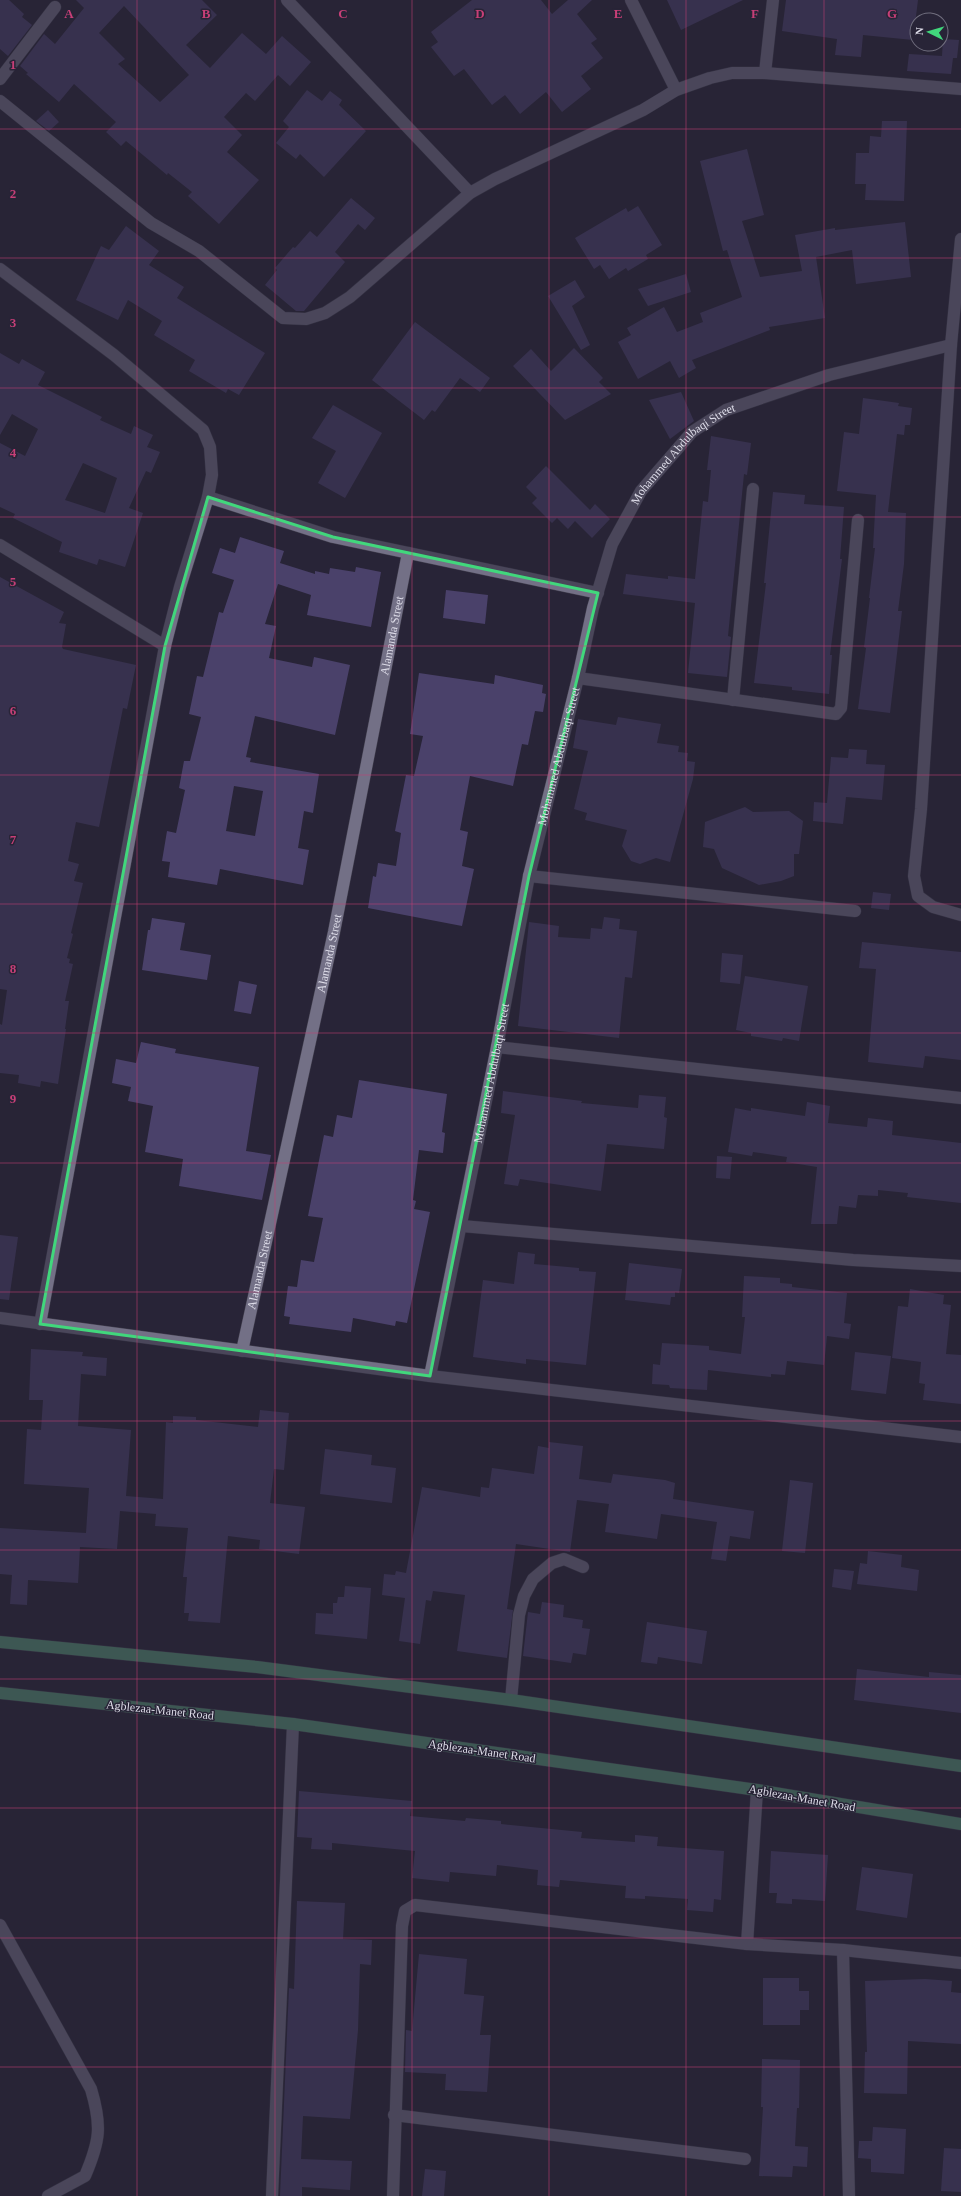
<svg xmlns="http://www.w3.org/2000/svg" width="961" height="2196" viewBox="0 0 961 2196" font-family="Georgia,serif">
<style>
.building{fill:#4a416a;fill-rule:evenodd}
.lines{fill:none;stroke-linecap:round;stroke-linejoin:round}
.minor-casing{stroke:#423f4e;stroke-width:13}
.major-casing{stroke:#423f4e;stroke-width:13}
.minor{stroke:#737086;stroke-width:12}
.major{stroke:#579475;stroke-width:12}
.marked{fill:none;stroke:#41d77c;stroke-width:3;stroke-linejoin:round}
.grid{fill:none;stroke:#c73f77;stroke-width:1;stroke-opacity:0.55}
.labels{text-anchor:middle;dominant-baseline:central;stroke-width:3;stroke-linejoin:round;paint-order:stroke}
.street-label{font-size:12px;fill:#dddce8;stroke:#282437}
.grid-label{font-size:13px;text-anchor:middle;font-weight:bold;fill:#c73f77;stroke:#282437;stroke-width:3;stroke-linejoin:round;paint-order:stroke}
</style>
<rect width="100%" height="100%" fill="#282437"/>
<g class="building">
<polygon points="0,0 9,0 24,14 22,17 32,25 8,56 0,49"/>
<path d="M76,0H202L217,15L186,45L210,68L242,33L266,54L282,36L311,62L290,86L278,75L255,101L246,93L224,117L242,135L227,152L259,180L219,224L188,196L192,192L168,173L167,175L126,141L121,146L106,132L116,122L74,84L59,102L26,74L28,73L20,66L44,34L55,44L84,8ZM124,6L189,75L160,102L118,64L125,59L99,33Z"/>
<polygon points="472,0 541,0 552,14 568,0 592,0 577,14 597,39 591,43 603,58 581,76 591,89 562,112 546,92 520,114 505,95 492,105 464,69 454,76 431,47 438,42 431,32"/>
<polygon points="667,0 743,0 681,30"/>
<polygon points="786,0 918,0 913,40 863,35 861,57 835,55 837,39 782,31"/>
<polygon points="943,39 959,40 957,58 953,58 951,74 907,71 909,54 942,56"/>
<polygon points="307,90 322,101 330,91 342,100 339,105 366,131 324,177 300,154 296,159 276,143 289,127 283,121"/>
<polygon points="48,110 59,122 49,131 36,121"/>
<polygon points="882,121 907,121 904,201 865,200 866,184 855,184 856,153 869,153 870,136 881,137"/>
<polygon points="747,149 764,215 742,221 760,277 802,271 795,235 835,228 835,230 905,222 911,277 856,284 852,250 816,257 825,318 769,327 770,330 692,360 696,368 679,378 670,361 638,379 618,342 631,335 627,328 664,307 677,332 703,322 700,313 742,297 727,250 723,251 700,161"/>
<polygon points="351,198 375,218 365,230 358,224 335,252 345,262 304,311 296,311 265,285 277,270 275,268 293,247 295,248 310,231 317,237"/>
<polygon points="638,206 662,245 646,255 648,259 628,271 626,268 609,279 600,265 594,269 575,238 626,208 628,212"/>
<polygon points="126,226 159,251 149,265 184,287 177,298 265,353 239,395 228,389 226,393 189,371 195,360 154,335 162,321 128,300 118,320 76,300 101,246 109,250"/>
<polygon points="686,274 691,292 648,306 638,289"/>
<polygon points="575,280 585,297 572,306 590,345 581,350 548,296"/>
<polygon points="415,322 490,378 480,392 460,378 435,412 432,410 424,420 372,380"/>
<polygon points="574,348 603,378 599,382 611,394 565,420 513,366 531,349 551,371"/>
<path d="M0,353L19,364L22,359L45,372L38,385L102,417L100,420L131,434L134,426L153,435L147,447L160,452L151,473L146,471L129,508L143,513L125,567L99,559L97,565L59,552L62,542L13,518L15,514L0,507V443L25,456L38,429L12,414L0,435ZM83,463L117,478L105,513L65,500Z"/>
<polygon points="681,392 694,421 670,439 649,400"/>
<polygon points="863,398 899,403 898,406 912,408 910,425 905,425 904,435 897,434 888,512 906,513 904,564 898,611 902,611 890,713 858,709 866,648 864,647 870,598 869,598 875,548 873,548 876,495 837,491 844,432 859,434"/>
<polygon points="333,405 382,433 345,498 318,483 336,451 312,438"/>
<polygon points="711,436 751,443 747,475 744,474 728,636 731,637 727,677 688,673 695,603 623,594 626,574 668,579 668,576 695,579 703,501 708,502 711,470 707,470"/>
<polygon points="546,466 590,510 595,504 610,519 592,538 575,521 568,529 557,518 552,523 532,503 537,498 526,487"/>
<polygon points="773,492 805,495 804,504 844,507 840,559 842,559 830,655 832,655 829,694 792,690 792,687 754,683 766,583 764,583"/>
<path d="M240,537L284,551L280,563L315,574V571L329,574L330,568L355,572L356,567L381,572L371,627L307,615L311,595L278,584L265,624L276,626L269,658L312,667L314,657L350,665L335,735L255,716L246,757L251,758L250,762L319,774L313,813L304,811L298,848L309,850L303,885L220,869L217,885L168,877L170,862L162,861L167,831L176,833L185,790L179,788L184,761H190L201,717L189,714L197,676L203,677L219,612L223,613L234,580L212,573L220,548L235,553ZM234,786L263,791L255,836L226,831Z"/>
<polygon points="0,577 64,612 59,623 66,624 62,647 63,649 136,665 127,709 123,708 99,827 76,822 68,861 79,864 74,881 83,883 71,933 73,934 67,958 70,959 69,963 73,964 65,1001 69,1001 65,1029 66,1029 58,1084 41,1081 40,1087 18,1083 19,1075 0,1073 0,1024 2,1025 7,990 0,989"/>
<polygon points="446,590 488,595 485,624 443,618"/>
<polygon points="419,673 494,684 495,675 543,685 542,693 546,694 543,712 535,711 528,745 522,744 513,786 470,776 460,830 468,832 462,866 474,869 462,926 368,908 373,876 376,877 378,863 396,866 401,833 395,831 406,775 414,776 423,736 410,734"/>
<polygon points="618,717 661,724 657,743 679,746 678,752 688,753 687,761 695,762 693,779 670,862 656,858 640,864 631,861 622,846 627,830 585,820 587,813 574,809 588,751 573,748 578,719 616,725"/>
<polygon points="849,749 867,750 866,764 885,765 882,800 846,797 843,824 813,821 814,802 827,803 831,757 848,758"/>
<polygon points="745,807 753,812 789,811 803,821 799,854 794,854 794,876 781,881 759,885 722,868 714,849 703,847 705,822"/>
<polygon points="873,892 891,894 889,910 871,908"/>
<polygon points="604,917 620,919 619,929 637,931 632,978 625,977 619,1038 518,1026 529,922 559,926 558,937 590,939 591,928 602,929"/>
<polygon points="152,918 185,923 180,950 211,955 207,980 142,970 148,930 150,930"/>
<polygon points="862,942 961,952 961,1060 925,1056 923,1068 868,1062 876,969 859,968"/>
<polygon points="722,953 743,955 740,984 720,982"/>
<polygon points="745,976 808,986 799,1041 783,1038 782,1041 751,1036 751,1033 736,1030"/>
<polygon points="239,981 257,985 251,1014 234,1011"/>
<polygon points="141,1042 176,1049 175,1053 259,1067 246,1151 271,1155 262,1200 179,1186 183,1159 145,1152 153,1106 128,1101 131,1087 112,1083 116,1059 136,1063"/>
<polygon points="359,1080 447,1094 442,1132 445,1133 443,1153 419,1150 413,1200 416,1201 414,1209 430,1212 407,1323 396,1321 395,1326 353,1318 351,1332 289,1324 290,1317 284,1316 288,1286 297,1287 301,1260 314,1262 323,1218 308,1216 324,1135 333,1137 337,1115 352,1118"/>
<polygon points="503,1091 582,1101 581,1103 638,1108 639,1095 666,1097 664,1117 667,1118 664,1149 607,1144 601,1191 520,1179 518,1186 504,1184 515,1115 501,1113"/>
<polygon points="807,1102 830,1106 828,1123 867,1127 868,1118 893,1121 892,1135 961,1143 961,1203 907,1197 908,1193 878,1190 878,1196 858,1195 856,1208 839,1206 837,1224 811,1224 817,1167 786,1162 787,1157 753,1152 752,1156 728,1152 735,1108 751,1111 751,1108 805,1116"/>
<polygon points="717,1156 732,1157 730,1179 716,1178"/>
<polygon points="0,1235 18,1237 9,1300 0,1299"/>
<polygon points="518,1252 535,1254 534,1264 579,1268 579,1271 596,1272 586,1365 526,1359 526,1364 473,1357 483,1280 514,1284"/>
<polygon points="629,1263 682,1269 679,1293 675,1292 675,1297 671,1297 670,1305 625,1300"/>
<polygon points="744,1276 780,1278 780,1283 792,1284 792,1287 847,1293 844,1323 851,1324 849,1339 827,1336 824,1365 787,1361 785,1375 771,1374 771,1377 708,1370 707,1390 670,1388 669,1385 652,1384 653,1364 660,1365 662,1343 709,1346 709,1350 741,1354 745,1317 742,1317"/>
<polygon points="910,1289 944,1295 943,1304 951,1305 946,1354 961,1355 961,1404 923,1400 925,1384 919,1383 921,1362 892,1358 898,1306 908,1307"/>
<polygon points="31,1349 83,1352 82,1356 107,1358 106,1376 81,1374 78,1426 131,1430 126,1496 163,1499 166,1422 173,1423 173,1416 196,1417 196,1420 258,1427 260,1410 289,1413 284,1470 274,1469 270,1503 305,1507 299,1554 259,1549 260,1540 228,1536 220,1623 188,1621 189,1613 184,1613 187,1577 183,1577 188,1528 155,1526 156,1514 120,1511 117,1549 80,1547 78,1583 28,1580 27,1605 10,1604 12,1575 0,1574 0,1528 86,1533 89,1488 24,1484 27,1429 41,1430 43,1400 29,1400"/>
<polygon points="855,1352 891,1356 886,1394 851,1390"/>
<polygon points="549,1442 583,1446 579,1479 611,1483 613,1474 665,1480 675,1483 673,1499 754,1511 750,1539 730,1536 726,1561 711,1559 717,1522 661,1514 657,1539 605,1532 609,1504 577,1500 570,1552 516,1544 507,1609 513,1610 507,1658 457,1651 465,1595 433,1591 431,1601 426,1600 420,1644 399,1641 405,1598 382,1595 384,1574 395,1575 396,1571 406,1573 422,1487 480,1497 481,1487 489,1488 492,1468 534,1474 538,1446 549,1448"/>
<polygon points="325,1449 372,1455 371,1465 396,1468 392,1503 320,1494"/>
<polygon points="790,1480 813,1483 805,1553 782,1551"/>
<polygon points="868,1551 902,1555 901,1567 919,1570 917,1591 857,1584 860,1563 867,1564"/>
<polygon points="834,1569 854,1571 851,1590 832,1587"/>
<polygon points="345,1586 371,1588 367,1639 315,1634 316,1613 333,1614 333,1603 337,1603 338,1597 344,1597"/>
<polygon points="542,1602 564,1605 563,1617 583,1620 582,1628 590,1629 586,1655 573,1653 571,1663 523,1656 528,1612 540,1614"/>
<polygon points="647,1622 707,1631 702,1664 658,1657 657,1664 641,1662"/>
<polygon points="857,1669 929,1677 929,1672 961,1675 961,1713 854,1700"/>
<polygon points="299,1791 412,1801 410,1816 465,1821 466,1818 501,1821 501,1824 582,1832 581,1838 635,1842 635,1835 658,1837 657,1846 724,1851 721,1900 714,1899 713,1912 687,1910 688,1899 645,1896 645,1899 625,1898 626,1886 560,1880 559,1887 537,1885 538,1870 497,1865 496,1876 450,1872 449,1882 412,1878 415,1851 332,1843 332,1850 311,1849 312,1838 297,1837"/>
<polygon points="771,1851 828,1855 825,1901 792,1899 792,1904 776,1903 777,1893 769,1893"/>
<polygon points="862,1867 913,1874 907,1918 856,1910"/>
<polygon points="297,1901 345,1903 343,1939 372,1940 371,1965 360,1964 358,2030 350,2119 303,2116 301,2159 352,2161 350,2190 302,2187 302,2196 280,2196 289,1988 294,1989"/>
<polygon points="419,1954 467,1959 464,1994 484,1996 480,2035 491,2035 487,2092 445,2090 446,2074 405,2072 406,2030 412,2031"/>
<polygon points="763,1978 799,1978 799,1991 809,1991 809,2010 800,2010 800,2025 763,2025"/>
<polygon points="925,1979 952,1981 951,1992 961,1993 961,2044 908,2041 907,2094 864,2093 865,2052 867,2052 865,1981"/>
<polygon points="762,2059 800,2060 799,2108 797,2108 795,2146 808,2147 807,2167 793,2166 792,2177 759,2176 763,2107 761,2107"/>
<polygon points="873,2127 906,2129 904,2174 871,2172 871,2159 858,2158 859,2141 872,2141"/>
<polygon points="944,2148 961,2149 961,2192 941,2191"/>
<polygon points="425,2169 446,2171 444,2196 422,2196"/>
</g>
<g class="lines">
<g class="minor-casing">
<g id="minor">
<polyline points="287,0 470,193"/>
<polyline points="631,0 676,90"/>
<polyline points="765,73 773,0"/>
<polyline points="0,79 55,7"/>
<polyline points="0,101 151,223 199,251 283,318 306,319 325,313 350,297 470,193 495,179 643,110 676,90 710,78 732,73 765,73 961,89"/>
<polyline points="961,239 951,345 921,809 914,876 918,896 933,907 961,915"/>
<polyline points="0,269 114,355 203,430 210,447 212,475 208,497 180,587 165,646 40,1324"/>
<polyline points="208,497 333,537 598,593"/>
<polyline points="0,545 165,646"/>
<polyline points="578,678 836,714 841,708 858,520"/>
<polyline points="733,700 753,489"/>
<polyline points="529,876 855,911"/>
<polyline points="497,1047 961,1098"/>
<polyline points="462,1226 853,1260 961,1266"/>
<polyline points="0,1318 430,1376 961,1437"/>
<path id="s1" d="M242,1351L334,932L408,553"/>
<path id="s2" d="M430,1376L497,1047L529,876L578,678L593,608L612,544L641,491L692,432L726,410L829,375L951,345"/>
<polyline points="511,1700 519,1615 524,1596 533,1579 552,1563 564,1559 583,1567"/>
<path d="M0,1925L91,2089C102,2126 100,2141 85,2176L48,2196"/>
<polyline points="747,1944 843,1950 961,1963"/>
<polyline points="843,1950 849,2196"/>
<polyline points="394,2115 745,2159"/>
<polyline points="272,2196 293,1724"/>
<polyline points="393,2196 402,1926 405,1911 415,1905 747,1944 757,1790"/>
</g>
</g>
<g class="major-casing">
<g id="major">
<polyline points="0,1642 257,1667 511,1700 961,1766"/>
<polyline points="0,1693 293,1724 757,1790 961,1824"/>
</g>
</g>
<use href="#minor" class="minor"/>
<use href="#major" class="major"/>
</g>
<path d="M0 0H961V2196H0ZM208,497L333,537L598,593L529,876L430,1376L40,1324L165,646Z" fill="#282437" fill-opacity=".55" fill-rule="evenodd"/>
<path class="marked" d="M208,497L333,537L598,593L529,876L430,1376L40,1324L165,646Z"/>
<path class="grid" d="M137,0V2196M275,0V2196M412,0V2196M549,0V2196M686,0V2196M824,0V2196M0,129H961M0,258H961M0,388H961M0,517H961M0,646H961M0,775H961M0,904H961M0,1033H961M0,1163H961M0,1292H961M0,1421H961M0,1550H961M0,1679H961M0,1808H961M0,1938H961M0,2067H961"/>
<g class="labels">
<g class="street-label">
<text stroke="none"><textPath href="#s2" startOffset="969">Mohammed Abdulbaqi Street</textPath></text>
<text stroke="none"><textPath href="#s1" startOffset="731">Alamanda Street</textPath></text>
<text stroke="none"><textPath href="#s2" startOffset="633">Mohammed Abdulbaqi Street</textPath></text>
<text stroke="none"><textPath href="#s1" startOffset="407">Alamanda Street</textPath></text>
<text stroke="none"><textPath href="#s2" startOffset="309">Mohammed Abdulbaqi Street</textPath></text>
<text stroke="none"><textPath href="#s1" startOffset="83">Alamanda Street</textPath></text>
<text transform="translate(160 1710) rotate(6)">Agblezaa-Manet Road</text>
<text transform="translate(482 1751) rotate(8)">Agblezaa-Manet Road</text>
<text transform="translate(802 1798) rotate(10)">Agblezaa-Manet Road</text>
</g>
</g>
<g class="grid-label">
<text x="69" y="18">A</text>
<text x="206" y="18">B</text>
<text x="343" y="18">C</text>
<text x="480" y="18">D</text>
<text x="618" y="18">E</text>
<text x="755" y="18">F</text>
<text x="892" y="18">G</text>
<text x="13" y="69">1</text>
<text x="13" y="198">2</text>
<text x="13" y="327">3</text>
<text x="13" y="457">4</text>
<text x="13" y="586">5</text>
<text x="13" y="715">6</text>
<text x="13" y="844">7</text>
<text x="13" y="973">8</text>
<text x="13" y="1103">9</text>
</g>
<g transform="translate(929 32) rotate(275)"><circle r="19" fill="#282437" stroke="#706e7e"/>
<path d="M0-3L7 15L0 10L-7 15Z" fill="#41d77c"/>
<text y="-6" font-size="11" font-weight="bold" text-anchor="middle" fill="#dddce8">N</text>
</g>
</svg>
